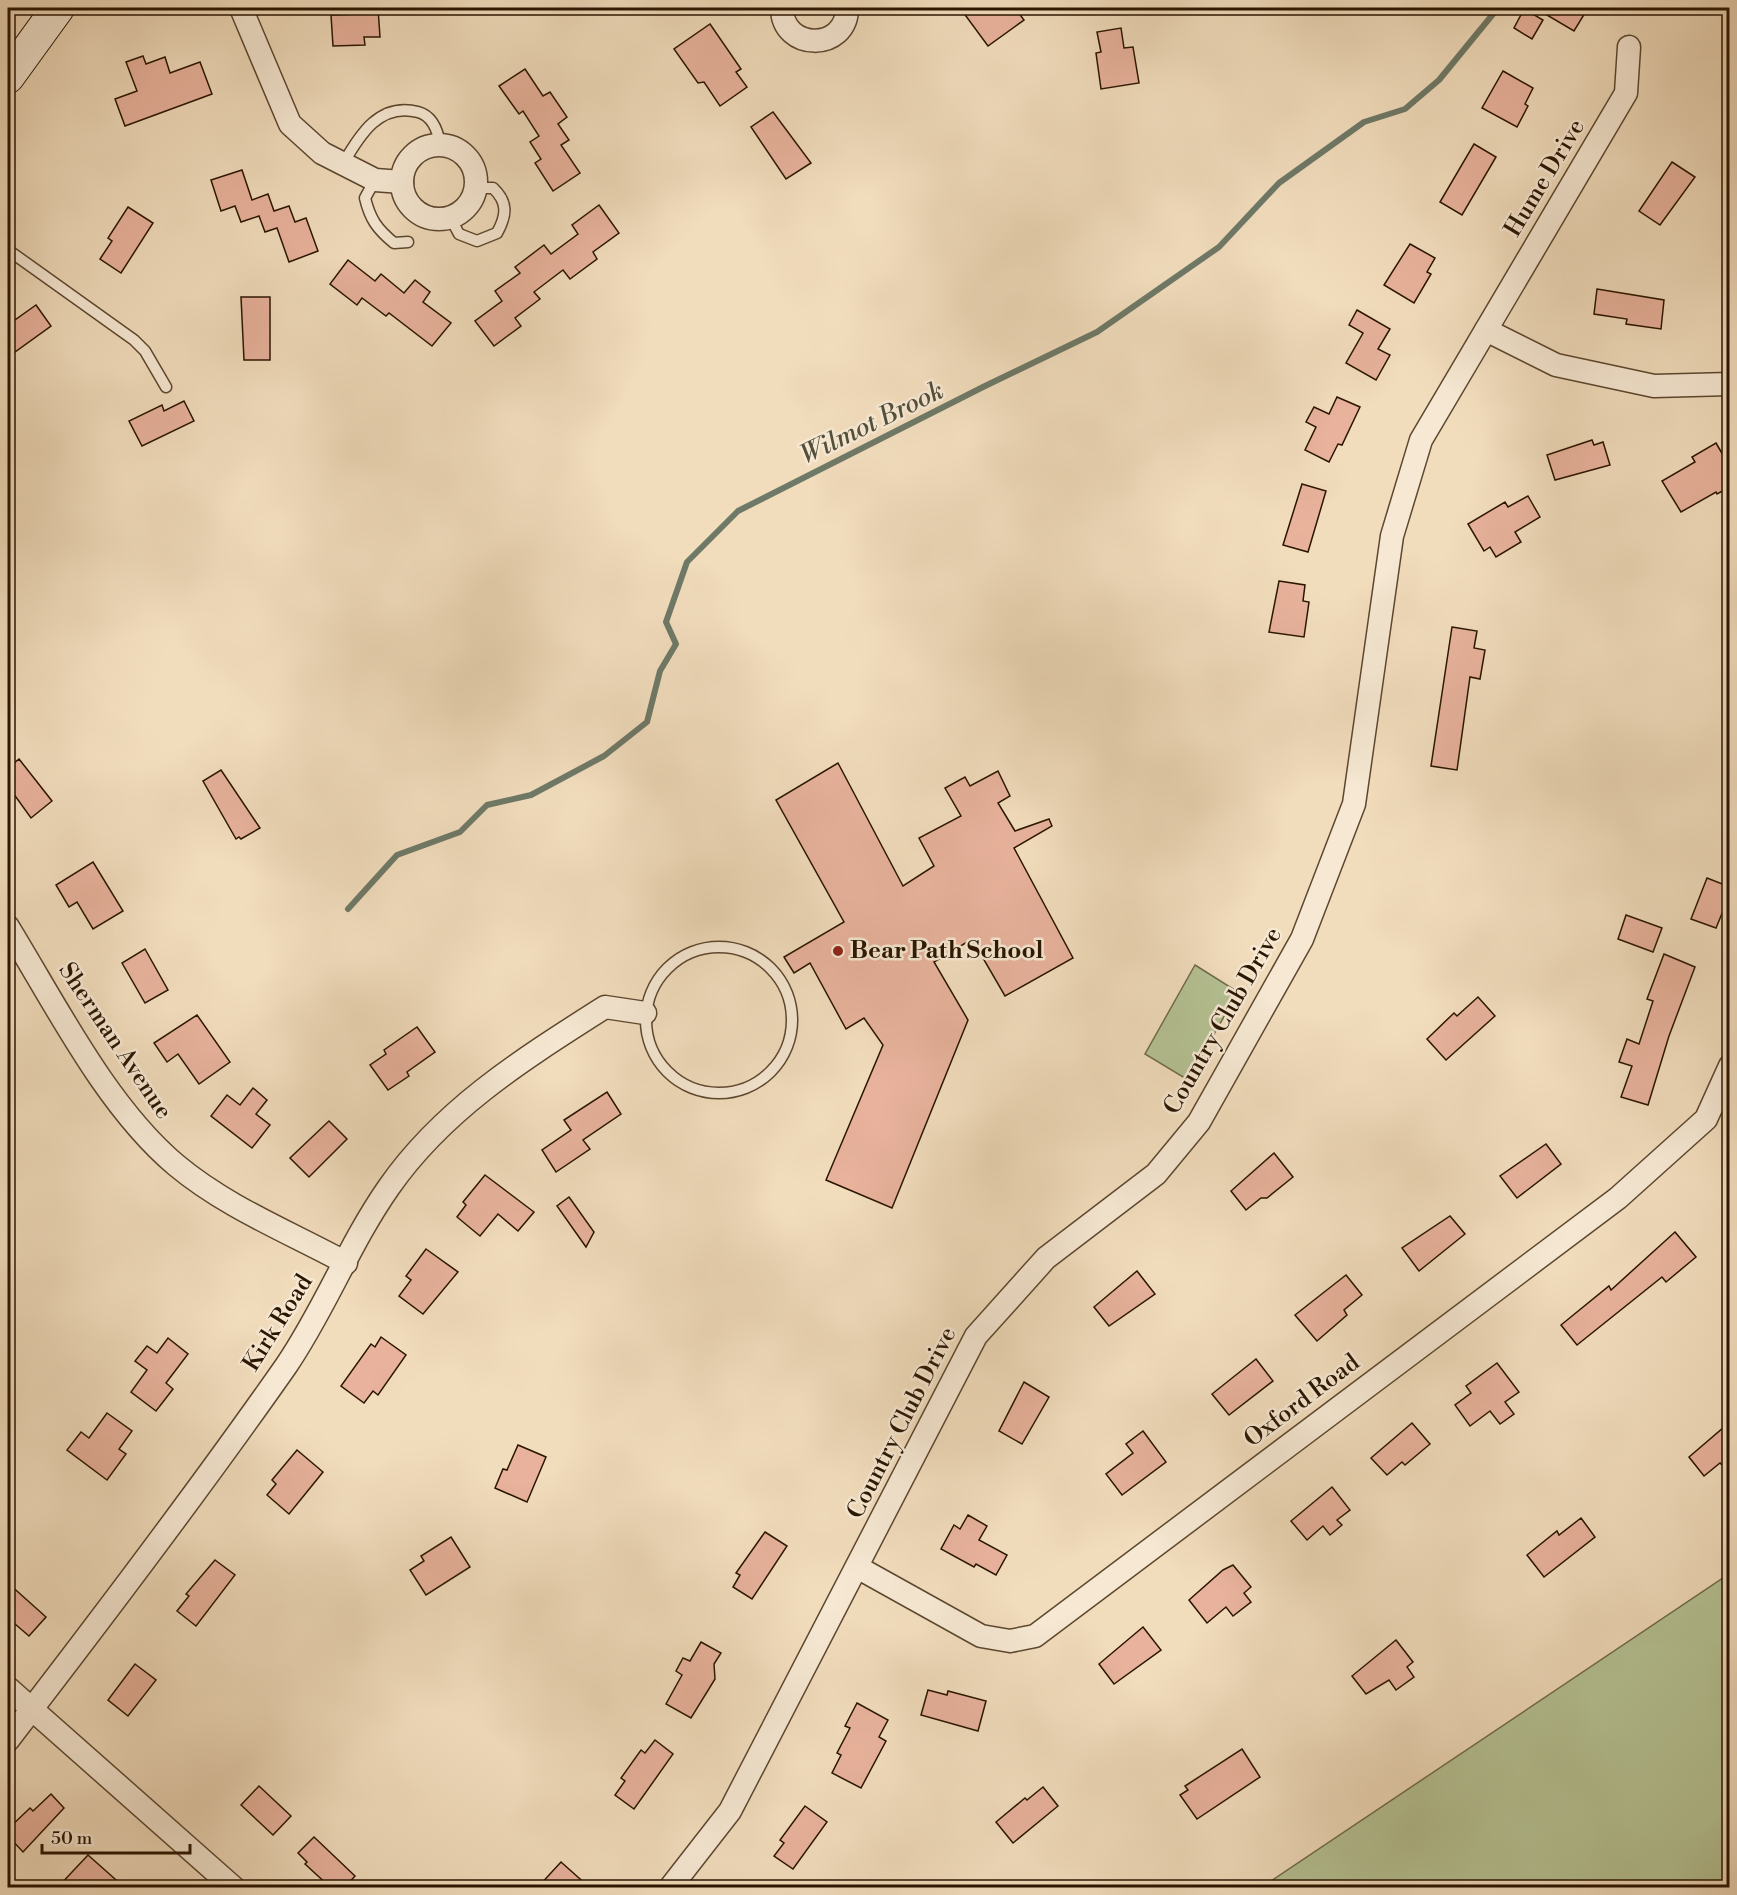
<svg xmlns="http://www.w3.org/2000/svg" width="1737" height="1895" viewBox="0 0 1737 1895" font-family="'Libre Bodoni',serif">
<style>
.green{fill:#b5c294;stroke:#706c4a;stroke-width:1.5}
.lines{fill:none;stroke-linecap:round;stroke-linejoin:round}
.stream{stroke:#6e7967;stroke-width:6}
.building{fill:#e8b29c;stroke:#2a1500;stroke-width:1.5}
.service-casing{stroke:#5c472f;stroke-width:13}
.minor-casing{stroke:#5c472f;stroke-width:25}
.secondary-casing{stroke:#2a1500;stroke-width:34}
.service{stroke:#f6e8d3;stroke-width:10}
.minor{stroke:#f6e8d3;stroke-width:22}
.secondary{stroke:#f6e8d3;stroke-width:32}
.poi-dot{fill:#8f2418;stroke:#f6e8d3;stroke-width:2}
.labels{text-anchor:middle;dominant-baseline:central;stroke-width:5;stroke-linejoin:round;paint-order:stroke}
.street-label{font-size:24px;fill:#2a1500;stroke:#f6e8d3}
.poi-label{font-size:24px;font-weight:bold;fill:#2a1500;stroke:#f6e8d3;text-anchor:start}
.water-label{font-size:26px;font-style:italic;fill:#524f3c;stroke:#f6e8d3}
</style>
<rect width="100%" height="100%" fill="#f1dcbc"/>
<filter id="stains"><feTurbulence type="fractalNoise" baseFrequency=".00333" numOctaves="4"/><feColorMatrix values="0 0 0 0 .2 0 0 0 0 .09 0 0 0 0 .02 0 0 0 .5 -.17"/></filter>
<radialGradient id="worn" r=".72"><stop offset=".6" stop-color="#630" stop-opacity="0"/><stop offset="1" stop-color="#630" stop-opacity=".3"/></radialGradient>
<g class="green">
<polygon points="1195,965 1238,992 1188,1080 1145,1054"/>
<polygon points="1729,1574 1729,1887 1262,1887"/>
</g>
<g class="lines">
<polyline class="stream" points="348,909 397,855 460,832 487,805 531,795 604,756 647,722 660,671 676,644 666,622 687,562 738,511 985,386 1097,332 1219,247 1279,183 1364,122 1405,109 1439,80 1498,8"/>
</g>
<g class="building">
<polygon points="360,8 378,8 380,37 364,37 365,45 333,46 331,15 360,14"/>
<polygon points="960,8 1015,8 1024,20 988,46"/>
<polygon points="1535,8 1588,8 1574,31"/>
<polygon points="1524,9 1543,20 1532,39 1514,28"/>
<polygon points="710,24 741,69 736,72 747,87 720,106 704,82 698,83 674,49"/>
<polygon points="1121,28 1124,48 1133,47 1139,83 1101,89 1096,53 1101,52 1097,32"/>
<polygon points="143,56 146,64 165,57 170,73 200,62 212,94 125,126 115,99 137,91 126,62"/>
<polygon points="525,69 543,96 550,92 567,117 558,124 569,140 561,145 580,173 553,191 535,163 541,159 530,142 539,136 523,111 519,114 499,86"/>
<polygon points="1503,71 1533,88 1525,104 1528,106 1517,127 1482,108"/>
<polygon points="773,112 811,163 786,179 751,127"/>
<polygon points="1474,144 1496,157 1462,215 1440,202"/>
<polygon points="1672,162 1695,177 1660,225 1639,211"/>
<polygon points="242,170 252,200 268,194 274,211 289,206 295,222 306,218 318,251 289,262 277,228 265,232 259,216 241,222 235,206 221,211 211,180"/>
<polygon points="599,205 619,233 593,252 597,259 570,279 563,270 534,292 540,299 515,318 521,326 494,346 475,321 502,301 495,291 520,273 515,267 544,245 551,254 578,234 572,225"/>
<polygon points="128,207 153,223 121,273 100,259 112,241 108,238"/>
<polygon points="1410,244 1435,258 1427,272 1431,274 1414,303 1384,285"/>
<polygon points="348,260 375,281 381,274 404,293 415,280 430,292 423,302 451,323 432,346 389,313 386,316 362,298 357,305 330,284"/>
<polygon points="1597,289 1664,300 1661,329 1626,324 1627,319 1594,314"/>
<polygon points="241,297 270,297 270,360 244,360"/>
<polygon points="36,305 51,326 8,357 8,325"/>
<polygon points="1357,310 1390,329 1378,349 1390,355 1376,380 1346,363 1363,333 1349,325"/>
<polygon points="1337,397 1360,407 1342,445 1338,444 1329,462 1305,450 1316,427 1306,422 1314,407 1329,414"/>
<polygon points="184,401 194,421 142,446 129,421 162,405 164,411"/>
<polygon points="1592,440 1594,445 1603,442 1610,465 1555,480 1547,455"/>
<polygon points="1716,443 1730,467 1730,487 1717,494 1716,492 1681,512 1662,481 1695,462 1692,457"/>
<polygon points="1302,484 1326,491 1308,552 1283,545"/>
<polygon points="1528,496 1540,517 1515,532 1521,542 1496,557 1490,547 1484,551 1468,524 1505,502 1508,507"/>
<polygon points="1279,581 1305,585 1303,601 1309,602 1304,637 1269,632"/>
<polygon points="1452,627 1477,631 1474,648 1485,650 1480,679 1470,677 1457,770 1431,766"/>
<polygon points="19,759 52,801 31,818 8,786 8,768"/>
<polygon points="838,763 903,886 934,866 919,838 961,816 945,788 965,777 970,786 998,771 1010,796 998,803 1015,831 1049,819 1052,826 1014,848 1073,958 1005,996 972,939 934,962 968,1020 892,1208 826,1180 883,1045 864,1018 846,1029 810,963 794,973 784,957 844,922 776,800"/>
<polygon points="221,770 260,828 241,839 239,837 236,839 203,781"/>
<polygon points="93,862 123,911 93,929 77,902 69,907 56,885"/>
<polygon points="1707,878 1730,887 1730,894 1716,928 1691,919"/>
<polygon points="1626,915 1662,928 1653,952 1618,939"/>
<polygon points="145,949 168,990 145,1003 122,963"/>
<polygon points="1664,954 1695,967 1669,1036 1648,1105 1621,1097 1632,1066 1619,1062 1627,1039 1639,1044 1653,1001 1647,999"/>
<polygon points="1478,997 1495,1016 1446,1060 1427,1039 1454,1013 1457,1016"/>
<polygon points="197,1015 230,1062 199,1084 178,1054 167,1062 154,1043"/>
<polygon points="417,1027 435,1052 407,1072 409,1076 388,1090 370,1065 386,1054 384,1050"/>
<polygon points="253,1088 267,1100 256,1114 270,1125 252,1148 211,1116 227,1095 240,1105"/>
<polygon points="607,1092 621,1114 583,1140 590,1149 556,1172 542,1150 571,1130 564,1120"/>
<polygon points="329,1121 347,1139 309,1177 290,1158"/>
<polygon points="1546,1144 1561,1164 1517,1198 1500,1176"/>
<polygon points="1274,1153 1293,1177 1267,1198 1261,1198 1246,1210 1231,1191"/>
<polygon points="485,1175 534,1212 518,1231 498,1214 480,1236 457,1217 466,1205 463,1202"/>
<polygon points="569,1197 594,1232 586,1247 557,1206"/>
<polygon points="1450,1216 1465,1234 1419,1271 1402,1248"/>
<polygon points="1675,1232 1696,1257 1666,1282 1662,1277 1577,1345 1561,1325 1609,1286 1611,1290"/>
<polygon points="426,1249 458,1272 423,1314 399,1296 411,1280 406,1276"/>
<polygon points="1137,1271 1155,1294 1109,1326 1094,1307"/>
<polygon points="1346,1275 1362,1295 1344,1310 1347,1315 1317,1341 1295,1315"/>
<polygon points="381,1337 406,1355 378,1395 373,1391 364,1403 341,1386 371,1344 375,1347"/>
<polygon points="168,1338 188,1354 166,1383 173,1389 156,1411 131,1392 147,1370 135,1361 147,1346 157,1353"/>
<polygon points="1256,1359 1273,1381 1229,1415 1212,1394"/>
<polygon points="1497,1363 1519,1392 1505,1402 1514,1414 1500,1424 1490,1411 1470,1426 1455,1405 1471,1393 1466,1386"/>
<polygon points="1024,1382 1049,1397 1022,1444 999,1431"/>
<polygon points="107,1413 132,1431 119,1449 126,1454 107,1480 67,1450 81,1432 89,1438"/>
<polygon points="1730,1422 1730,1473 1720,1463 1704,1476 1689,1457"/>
<polygon points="1412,1423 1430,1444 1405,1465 1402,1462 1387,1475 1371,1458"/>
<polygon points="1143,1431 1166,1462 1122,1495 1106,1474 1133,1453 1126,1444"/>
<polygon points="518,1445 546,1457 527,1502 495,1488 503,1469 507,1470"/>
<polygon points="297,1450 323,1472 289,1514 267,1495 276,1484 272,1480"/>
<polygon points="1332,1487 1350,1510 1337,1520 1342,1525 1330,1535 1323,1526 1307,1540 1291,1521"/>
<polygon points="968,1515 987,1526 979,1540 1007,1555 996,1575 976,1564 974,1567 941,1549 954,1525 960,1529"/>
<polygon points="1581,1518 1595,1537 1544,1577 1527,1555 1557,1531 1559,1535"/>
<polygon points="765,1532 787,1546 752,1599 733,1587 740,1575 736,1573"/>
<polygon points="451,1537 470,1567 426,1595 410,1570 424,1561 421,1556"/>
<polygon points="215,1560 235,1575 196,1626 177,1611 189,1596 186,1594"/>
<polygon points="1233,1565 1251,1587 1244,1593 1251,1602 1233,1616 1226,1607 1207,1623 1189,1600 1223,1570"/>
<polygon points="8,1583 46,1617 29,1636 8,1618"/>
<polygon points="1143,1627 1161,1650 1114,1684 1099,1664"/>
<polygon points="1396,1640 1413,1662 1407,1667 1414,1677 1396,1690 1389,1680 1366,1694 1352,1676"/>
<polygon points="701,1642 721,1653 714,1664 715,1679 691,1718 666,1704 682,1675 676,1671 683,1658 690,1661"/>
<polygon points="135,1664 156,1680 128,1716 108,1700"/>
<polygon points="928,1690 947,1695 948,1691 986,1701 978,1731 921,1715"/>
<polygon points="857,1703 888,1720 879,1737 886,1741 861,1788 832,1773 841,1755 837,1753 850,1728 845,1726"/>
<polygon points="655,1740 673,1754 634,1809 615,1795 625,1781 621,1778 641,1750 645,1753"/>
<polygon points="1242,1749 1260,1777 1197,1819 1180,1795 1188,1790 1185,1786"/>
<polygon points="259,1786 291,1816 273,1835 241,1805"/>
<polygon points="1043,1787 1058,1806 1013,1843 996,1822 1025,1798 1027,1800"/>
<polygon points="51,1794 64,1808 23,1852 8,1836 8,1829 30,1808 33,1811"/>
<polygon points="805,1806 827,1822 793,1869 774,1856 784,1843 780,1840"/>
<polygon points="314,1837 355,1876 345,1887 330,1887 305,1864 307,1862 298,1853"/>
<polygon points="88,1855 124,1887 58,1887"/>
<polygon points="561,1862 589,1887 538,1887"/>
</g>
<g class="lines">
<g class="service-casing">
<g id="service">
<polyline points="243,10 263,8"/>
<path d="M343,164C360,134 380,102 418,112C433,116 438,131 440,145"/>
<path d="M375,180L365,198C370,219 377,229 394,243L408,242"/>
<path d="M450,217L459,234L477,241L497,233C507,215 508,202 493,188H475"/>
<polyline points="8,250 134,340 145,351 166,387"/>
<circle cx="719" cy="1020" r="73"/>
</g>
</g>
<g class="minor-casing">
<g id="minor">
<polyline points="241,8 290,124 322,153 375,180 402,182"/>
<path d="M782,8C782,51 847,52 847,8"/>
<circle cx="439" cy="182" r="37"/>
<polyline points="1486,330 1556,365 1654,386 1730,384"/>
<path d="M8,927C56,1005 106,1106 176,1165C226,1207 289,1232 346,1263"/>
<polyline points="857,1567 981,1636 1010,1641 1035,1636 1618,1198 1706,1119 1730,1066"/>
<polyline points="8,1688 234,1888"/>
<path d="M8,1740C102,1618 197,1493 286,1366C325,1309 349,1244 389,1187C444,1108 525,1058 605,1007L645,1013"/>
<polyline points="670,1888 730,1811 976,1336 1046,1258 1156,1174 1199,1122 1302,939 1354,804 1392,536 1421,440 1626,93 1629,47"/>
</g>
</g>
<g class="secondary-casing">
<polyline id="secondary" points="8,77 58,8"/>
</g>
<use href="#service" class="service"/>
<use href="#minor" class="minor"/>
<use href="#secondary" class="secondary"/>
</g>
<circle class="poi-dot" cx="838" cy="951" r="6"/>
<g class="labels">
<g class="street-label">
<text transform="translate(1545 178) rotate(-59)">Hume Drive</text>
<text transform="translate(1223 1021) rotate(-60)">Country Club Drive</text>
<text transform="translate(115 1041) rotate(56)">Sherman Avenue</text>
<text transform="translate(278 1323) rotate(-58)">Kirk Road</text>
<text transform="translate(1302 1401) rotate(-37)">Oxford Road</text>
<text transform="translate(902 1423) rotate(-63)">Country Club Drive</text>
</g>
<g class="poi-label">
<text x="850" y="951">Bear Path School</text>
</g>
<g class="water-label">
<text transform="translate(872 423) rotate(-26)">Wilmot Brook</text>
</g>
</g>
<rect width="1737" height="1895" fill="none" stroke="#f1dcbc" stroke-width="30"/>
<rect x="9" y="9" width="1719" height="1877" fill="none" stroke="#2a1500" stroke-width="3"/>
<rect x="15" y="15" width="1707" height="1865" fill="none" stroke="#2a1500" stroke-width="1.5"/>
<path d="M42 1844v9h148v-9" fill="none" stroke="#2a1500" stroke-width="3"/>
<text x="51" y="1844" font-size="18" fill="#2a1500" stroke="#f6e8d3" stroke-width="4.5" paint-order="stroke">50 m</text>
<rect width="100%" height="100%" filter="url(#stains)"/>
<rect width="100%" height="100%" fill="url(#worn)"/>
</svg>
